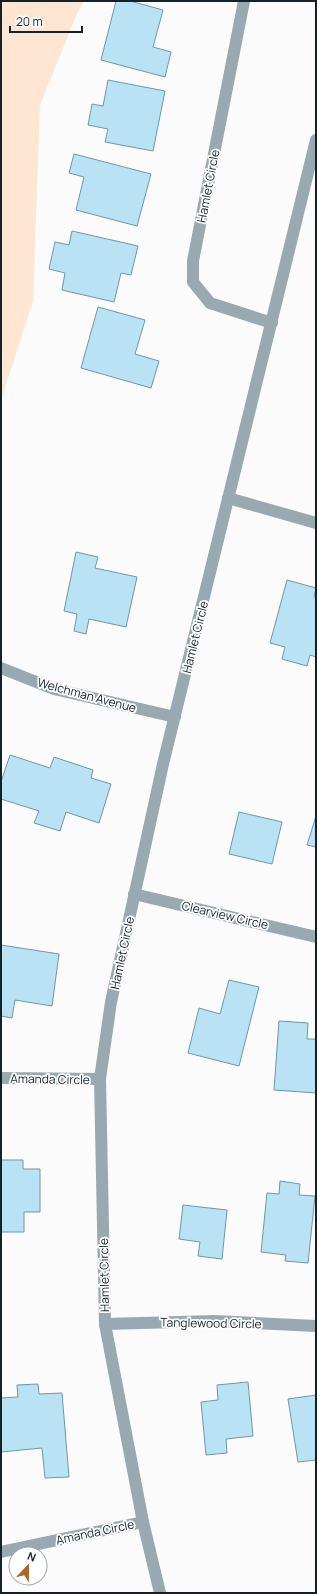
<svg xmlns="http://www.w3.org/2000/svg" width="317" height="1594" viewBox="0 0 317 1594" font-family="Manrope,sans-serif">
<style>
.green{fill:#ffe6d3}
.building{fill:#b9e3f4;stroke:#6f97a7}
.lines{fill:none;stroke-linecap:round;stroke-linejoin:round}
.street{stroke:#98a9b1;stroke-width:12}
.labels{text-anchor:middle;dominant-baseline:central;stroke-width:3.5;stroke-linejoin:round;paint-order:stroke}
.street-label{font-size:12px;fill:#122229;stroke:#fff}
</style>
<rect width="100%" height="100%" fill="#fbfbfb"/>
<polygon class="green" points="1,1 84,1 76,16 40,105 33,301 1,400"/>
<g class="building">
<polygon points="116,1 130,1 163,10 153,47 171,52 165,77 101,60"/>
<polygon points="108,80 165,91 153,151 105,142 108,129 88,125 92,104 103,106"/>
<polygon points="74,154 151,174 137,226 76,210 84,177 69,173"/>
<polygon points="72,231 138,246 131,275 121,273 114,302 62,290 65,273 49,269 55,242 69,245"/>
<polygon points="98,307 145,320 135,354 159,361 151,388 81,368"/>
<polygon points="76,552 98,557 95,568 137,577 126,627 89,619 86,634 74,631 77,614 64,611"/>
<polygon points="287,580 316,588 314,597 316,598 316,657 310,655 307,666 282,659 285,647 270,643"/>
<polygon points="10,755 50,768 54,757 93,770 91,778 111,784 99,823 66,812 60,831 34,823 39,811 1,799 1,782"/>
<polygon points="239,812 282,822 272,864 229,854"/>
<polygon points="316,816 316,847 307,845"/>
<polygon points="1,945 59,954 52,1006 15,1000 12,1018 1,1016"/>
<polygon points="229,980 259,987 239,1066 188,1053 199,1008 220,1014"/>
<polygon points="279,1021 308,1023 307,1039 316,1039 316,1093 274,1090"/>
<polygon points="1,1160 23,1160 23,1169 40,1169 40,1212 24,1212 24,1232 1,1232"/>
<polygon points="280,1181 300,1184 299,1195 315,1196 308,1263 285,1261 286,1255 261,1252 267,1193 279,1194"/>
<polygon points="183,1205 227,1210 222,1259 198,1256 200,1242 179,1239"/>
<polygon points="248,1382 253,1436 226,1439 227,1453 206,1455 201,1402 218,1400 217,1385"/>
<polygon points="38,1384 39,1394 62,1393 69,1477 45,1478 42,1448 1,1452 1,1398 18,1397 17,1385"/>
<polygon points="316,1395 316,1460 298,1462 288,1399"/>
</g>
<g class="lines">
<g class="street">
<polyline points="244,1 193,261 193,282 210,303 272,323"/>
<polyline points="228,498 316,523"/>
<polyline points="1,668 54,689 175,717"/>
<polyline points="134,894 316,937"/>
<polyline points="1,1078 100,1079"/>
<polyline points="105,1324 215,1321 316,1326"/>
<polyline points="1,1552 143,1522"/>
<polyline points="160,1593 143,1522 105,1324 100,1079 111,1002 163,764 316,140"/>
</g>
</g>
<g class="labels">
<g class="street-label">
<text transform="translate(208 186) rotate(-79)">Hamlet Circle</text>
<text transform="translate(195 637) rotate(-76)">Hamlet Circle</text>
<text transform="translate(87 695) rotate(15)">Welchman Avenue</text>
<text transform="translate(225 915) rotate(13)">Clearview Circle</text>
<text transform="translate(122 953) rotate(-78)">Hamlet Circle</text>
<text transform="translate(50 1079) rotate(1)">Amanda Circle</text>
<text transform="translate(104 1275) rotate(-91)">Hamlet Circle</text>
<text transform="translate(211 1323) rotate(1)">Tanglewood Circle</text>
<text transform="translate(95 1532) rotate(-12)">Amanda Circle</text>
</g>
</g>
<rect width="317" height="1594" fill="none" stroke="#122229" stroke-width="4"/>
<g transform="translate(28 1566) rotate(22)"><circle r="19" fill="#ffffff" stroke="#a0a7a9"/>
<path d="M0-3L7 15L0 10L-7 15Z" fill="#a7672f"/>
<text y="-6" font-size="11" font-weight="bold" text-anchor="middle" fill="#122229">N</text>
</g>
<path d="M10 26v6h72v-6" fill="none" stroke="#122229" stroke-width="2"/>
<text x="16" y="26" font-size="12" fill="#122229" stroke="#ffffff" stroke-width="3" paint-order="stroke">20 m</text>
</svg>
